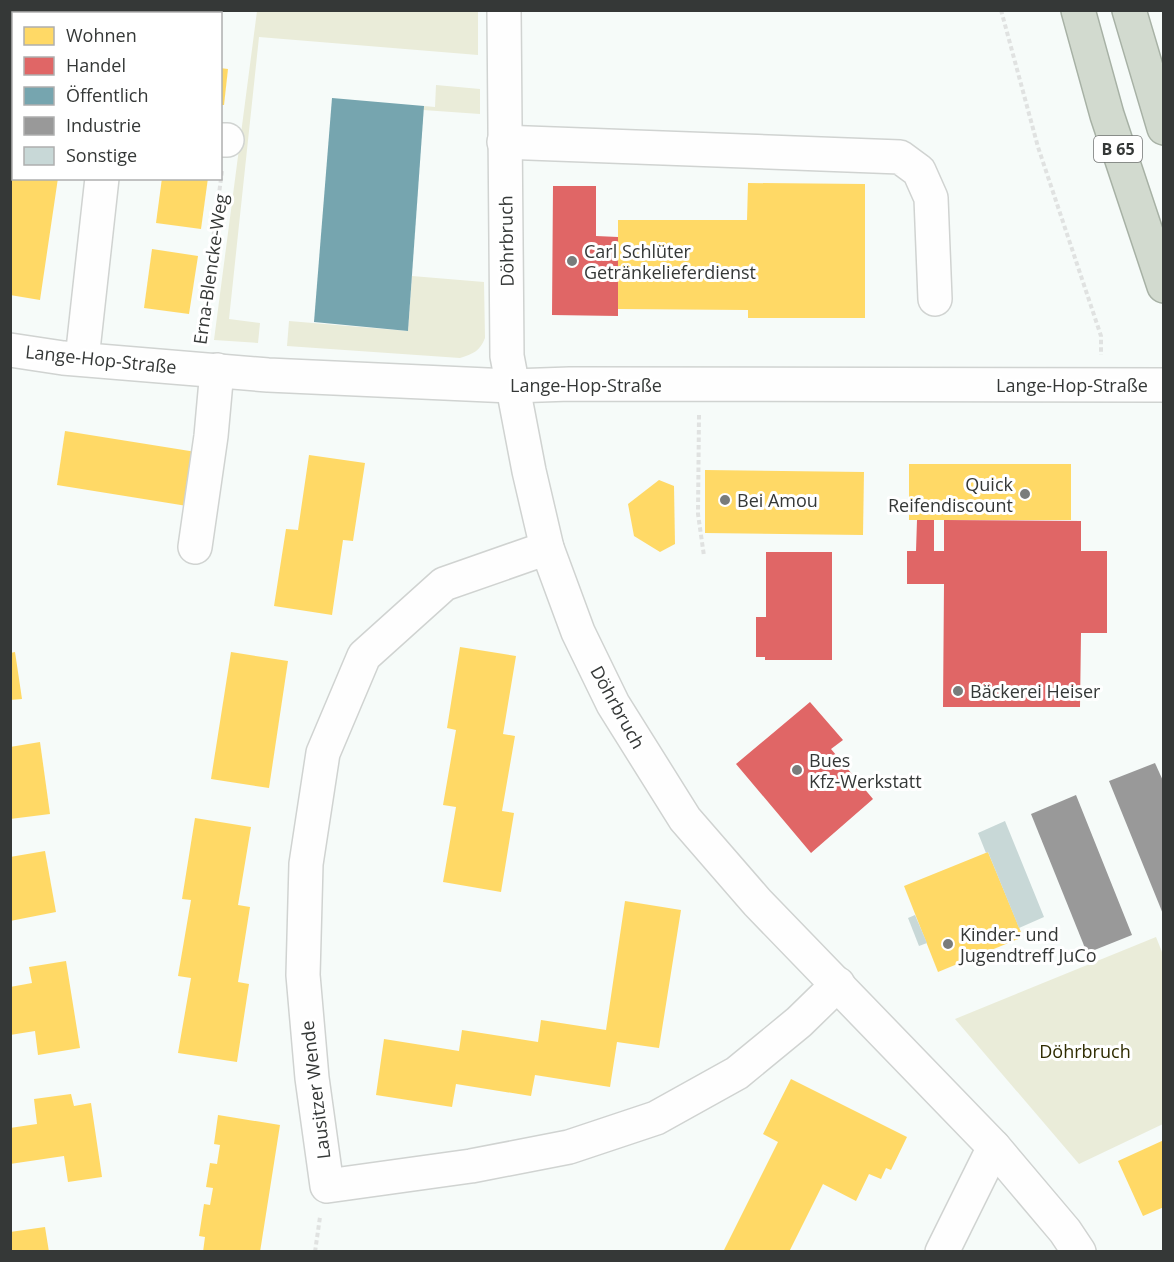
<svg xmlns="http://www.w3.org/2000/svg" width="1174" height="1262" viewBox="0 0 1174 1262" font-family="'Open Sans',sans-serif">
<style>
.green{fill:#eaecd9}
.homes{fill:#ffd966}
.shops{fill:#e06666}
.public{fill:#76a5af}
.industry{fill:#999}
.building{fill:#c8d8d7}
.lines{fill:none;stroke-linecap:round;stroke-linejoin:round}
.minor-casing{stroke:#d0d3d1;stroke-width:36}
.highway-casing{stroke:#a7b1a5;stroke-width:36}
.path{stroke:#e0e2e1;stroke-width:4;stroke-dasharray:4.5 3;stroke-linecap:butt}
.minor{stroke:#fefefe;stroke-width:33}
.highway{stroke:#d2dacf;stroke-width:33}
.poi-dot{fill:#797c7b;stroke:#fff;stroke-width:2}
.labels{text-anchor:middle;dominant-baseline:central;stroke-width:6;stroke-linejoin:round;paint-order:stroke}
.shield{fill:#fff;stroke:#727473;stroke-width:1.5}
.shield-label{font-size:16px;font-weight:bold;fill:#353837}
.street-label{font-size:18px;fill:#353837;stroke:#fff}
.poi-label{font-size:18px;fill:#353837;stroke:#fff;text-anchor:start}
.park-label{font-size:18px;fill:#2f2c01;stroke:#fff}
</style>
<rect width="100%" height="100%" fill="#f6fbf9"/>
<g class="green">
<polygon points="257,11 478,11 478,55 259,37 229,319 260,323 258,343 214,340"/>
<polygon points="436,85 480,89 480,114 423,110 424,106 435,107"/>
<path d="M412,276L484,282L485,338C480,351 473,354 460,358L287,346L289,321L408,331Z"/>
<polygon points="1156,937 1164,957 1163,1124 1079,1164 955,1019"/>
</g>
<g class="homes">
<polygon points="220,68 228,69 224,105 220,105"/>
<polygon points="12,169 14,178 58,178 40,300 10,295 10,180"/>
<polygon points="162,178 208,178 201,229 156,223"/>
<polygon points="748,183 865,184 865,318 748,318 748,310 618,309 618,220 747,220"/>
<polygon points="152,249 198,256 189,314 144,308"/>
<polygon points="65,431 196,452 187,506 57,485"/>
<polygon points="309,455 365,463 353,541 343,540 332,615 274,606 286,529 298,530"/>
<rect x="909" y="464" width="162" height="56"/>
<polygon points="705,470 864,472 863,535 705,533"/>
<polygon points="659,480 674,486 675,544 660,552 634,536 628,504"/>
<polygon points="460,647 516,656 503,734 515,736 502,811 514,813 501,892 443,882 456,807 443,805 456,730 447,728"/>
<polygon points="15,652 22,699 10,700 10,653"/>
<polygon points="231,652 288,661 269,788 211,779"/>
<polygon points="40,742 50,814 10,819 10,747"/>
<polygon points="195,818 251,827 238,905 250,907 238,982 249,984 237,1062 178,1053 191,978 178,976 191,900 182,899"/>
<polygon points="45,851 56,912 10,921 10,857"/>
<polygon points="988,852 1023,937 938,972 904,886"/>
<polygon points="625,901 681,910 659,1048 617,1042 610,1087 535,1075 531,1096 456,1084 452,1107 376,1095 384,1039 459,1051 462,1030 538,1042 541,1020 606,1030"/>
<polygon points="66,961 80,1048 38,1055 35,1031 10,1035 10,987 32,983 29,967"/>
<polygon points="791,1079 907,1137 891,1170 886,1168 881,1179 869,1174 856,1201 823,1184 789,1252 723,1252 778,1142 763,1134"/>
<polygon points="71,1094 74,1106 91,1103 102,1177 68,1182 64,1156 10,1164 10,1128 37,1124 34,1099"/>
<polygon points="218,1115 280,1125 260,1252 203,1252 205,1237 199,1236 204,1204 210,1205 213,1188 206,1187 210,1163 217,1164 220,1145 214,1144"/>
<polygon points="1164,1140 1164,1207 1143,1216 1118,1161"/>
<polygon points="45,1227 49,1252 10,1252 10,1232"/>
</g>
<g class="shops">
<polygon points="553,186 596,186 596,236 618,237 618,316 552,315"/>
<polygon points="917,520 934,520 934,551 944,551 944,520 1081,521 1081,551 1107,551 1107,633 1081,633 1080,707 943,707 944,584 907,584 907,551 916,551"/>
<polygon points="766,552 832,552 832,660 765,660 765,657 756,657 756,617 766,617"/>
<polygon points="810,702 843,740 831,749 873,799 811,853 736,764"/>
</g>
<polygon class="public" points="332,98 424,106 408,331 314,322"/>
<g class="industry">
<polygon points="1155,763 1164,783 1163,914 1109,781"/>
<polygon points="1076,795 1132,935 1087,953 1031,814"/>
</g>
<g class="building">
<polygon points="1005,821 1044,917 1019,928 988,852 986,853 978,833"/>
<polygon points="915,915 927,943 919,946 908,918"/>
</g>
<g class="lines">
<g class="minor-casing">
<g id="minor">
<polyline points="504,10 507,356 529,471 547,548 578,632 613,704 685,819 757,902 994,1147 1065,1231 1079,1252"/>
<polyline points="220,140 227,140"/>
<polyline points="504,142 900,157 919,171 931,198 935,299"/>
<polyline points="10,350 63,358 268,375 512,386 570,384 1164,385"/>
<polyline points="82,359 102,178"/>
<polyline points="195,547 211,436 217,370"/>
<polyline points="547,548 444,584 364,656 323,753 306,864 303,975 312,1078 327,1186 471,1166 569,1147 656,1118 737,1073 799,1022 838,984"/>
<polyline points="942,1252 994,1147"/>
</g>
</g>
<g class="highway-casing">
<g id="highway">
<polyline points="1078,10 1107,115 1164,286"/>
<polyline points="1129,10 1164,128"/>
</g>
</g>
<g class="path">
<polyline points="1001,10 1038,147 1101,336 1101,355"/>
<polyline points="200,339 222,171"/>
<polyline points="699,415 698,514 704,556"/>
<polyline points="315,1252 320,1217"/>
</g>
<use href="#minor" class="minor"/>
<use href="#highway" class="highway"/>
</g>
<g class="poi-dot">
<circle cx="572" cy="261" r="6"/>
<circle cx="1025" cy="494" r="6"/>
<circle cx="725" cy="500" r="6"/>
<circle cx="958" cy="691" r="6"/>
<circle cx="797" cy="770" r="6"/>
<circle cx="948" cy="944" r="6"/>
</g>
<g class="labels">
<rect class="shield" x="1094" y="136" width="48" height="26" rx="4.5"/>
<g class="shield-label">
<text x="1118" y="149">B 65</text>
</g>
<g class="street-label">
<text transform="translate(506 241) rotate(-91)">Döhrbruch</text>
<text transform="translate(210 269) rotate(-82)">Erna-Blencke-Weg</text>
<text transform="translate(101 359) rotate(6)">Lange-Hop-Straße</text>
<text x="586" y="385">Lange-Hop-Straße</text>
<text x="1072" y="385">Lange-Hop-Straße</text>
<text transform="translate(618 707) rotate(61)">Döhrbruch</text>
<text transform="translate(315 1090) rotate(-97)">Lausitzer Wende</text>
</g>
<g class="poi-label">
<text x="584" y="251">Carl Schlüter<tspan x="584" dy="21">Getränkelieferdienst</tspan></text>
<text x="1013" y="484" text-anchor="end">Quick<tspan x="1013" dy="21">Reifendiscount</tspan></text>
<text x="737" y="500">Bei Amou</text>
<text x="970" y="691">Bäckerei Heiser</text>
<text x="809" y="760">Bues<tspan x="809" dy="21">Kfz-Werkstatt</tspan></text>
<text x="960" y="934">Kinder- und<tspan x="960" dy="21">Jugendtreff JuCo</tspan></text>
</g>
<g class="park-label">
<text x="1085" y="1051">Döhrbruch</text>
</g>
</g>
<rect width="1174" height="1262" fill="none" stroke="#353837" stroke-width="24"/>
<rect x="12" y="12" width="210" height="168" fill="#ffffff" stroke="#aeafaf" stroke-width="1.5"/>
<rect x="24" y="27" width="30" height="18" fill="#ffd966" stroke="#aeafaf" stroke-width="1.5"/>
<text x="66" y="42" font-size="18" fill="#353837">Wohnen</text>
<rect x="24" y="57" width="30" height="18" fill="#e06666" stroke="#aeafaf" stroke-width="1.5"/>
<text x="66" y="72" font-size="18" fill="#353837">Handel</text>
<rect x="24" y="87" width="30" height="18" fill="#76a5af" stroke="#aeafaf" stroke-width="1.5"/>
<text x="66" y="102" font-size="18" fill="#353837">Öffentlich</text>
<rect x="24" y="117" width="30" height="18" fill="#999999" stroke="#aeafaf" stroke-width="1.5"/>
<text x="66" y="132" font-size="18" fill="#353837">Industrie</text>
<rect x="24" y="147" width="30" height="18" fill="#c8d8d7" stroke="#aeafaf" stroke-width="1.5"/>
<text x="66" y="162" font-size="18" fill="#353837">Sonstige</text>
</svg>
